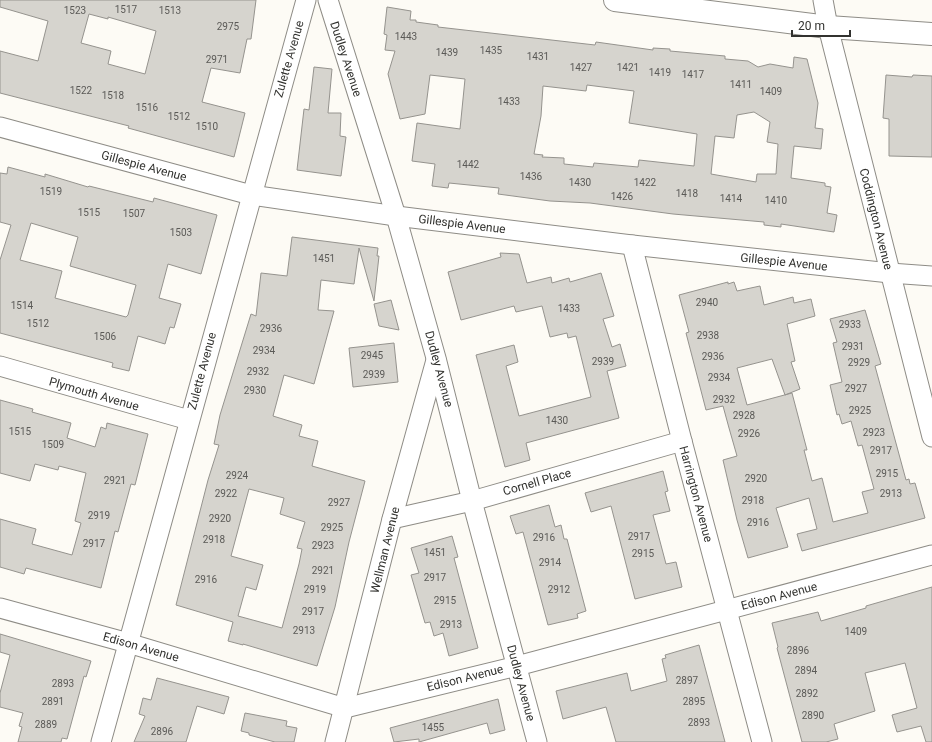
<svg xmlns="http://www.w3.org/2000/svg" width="932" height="742" viewBox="0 0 932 742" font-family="Roboto,sans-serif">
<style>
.building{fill:#d6d4ce;stroke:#95938e;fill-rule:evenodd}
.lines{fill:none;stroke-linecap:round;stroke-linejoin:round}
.minor-casing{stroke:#8e8c86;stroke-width:21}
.tertiary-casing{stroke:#8e8c86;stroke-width:24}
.minor{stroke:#fff;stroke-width:19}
.tertiary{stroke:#fff;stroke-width:22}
.labels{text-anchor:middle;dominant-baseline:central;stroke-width:3;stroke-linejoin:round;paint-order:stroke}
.number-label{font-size:10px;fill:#5b5a57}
.street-label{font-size:12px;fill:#32322f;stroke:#fff}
</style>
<rect width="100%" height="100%" fill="#fdfbf5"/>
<g class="building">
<path d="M0,0H256L251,39H247L240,73L211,68L202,102L245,113L234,157L128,128L129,126L0,93V51L38,61L48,21L0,7ZM89,14L108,19V17L156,31L145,74L108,64L111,51L81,43Z"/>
<path d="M387,7L411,11L410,20H416V22L438,25V27L595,45L596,42L653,50V48L670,49V51L725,56V59L748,61L758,67L770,64L793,68L794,57L807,59L818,103L815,128L823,129L821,149L794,146L791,178L825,183V186L831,187L827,213L837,215L834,232L781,224V227L764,225V222L673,214L590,203L550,201L498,194L499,188L449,183L448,188L432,186L435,164L412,161L417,123L460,129L465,79L430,75L425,114L400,119L388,74L395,51L385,50L387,35L384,34ZM587,85L634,91L629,123L697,134L694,166L639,160L638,167L594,163L593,167L564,164V158L542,157L543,155L534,154L541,116L543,86L586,91ZM754,112L770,122L767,142L778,144L776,174H757L756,182L711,174L715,136L734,138L737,115Z"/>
<polygon points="314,67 332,69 328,113 341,113 340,136 346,137 341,176 297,170 304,109 309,110"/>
<polygon points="886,75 912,77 913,75 932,76 932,157 889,156 889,119 883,118"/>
<path d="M8,167L45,177V174L88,187L89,186L153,202L154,198L217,215L201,274L168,264L159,298L181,304L174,328L170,327L165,344L138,336L129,371L112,367L113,363L0,333V260L11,225L0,222V173L7,174ZM31,223L78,237L70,266L136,285L128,315L126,317L55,298L62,271L20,260Z"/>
<path d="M292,237L378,248L377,256H379L374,301L359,248L354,284L321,280L318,310L334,311L314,384L284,375L273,416L302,425L299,436L318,441L312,466L365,481L349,542L335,607L317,666L243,644V645L228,641L233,622L176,605L208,480L219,445L214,444L220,415L251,314L256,316L261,273L287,276ZM249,489L284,498L280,514L305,522L297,548L302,549L299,564L282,628L238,616L246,587L256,590L263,565L231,556Z"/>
<polygon points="500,253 519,254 527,283 551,277 552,283 569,278 570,282 601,273 614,316 603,319 612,347 620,344 626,366 607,371 619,418 526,443 530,460 505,467 476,355 514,345 518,362 506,366 519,416 591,397 576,336 568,338 567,333 550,337 542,306 516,312 514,306 461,320 448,272 501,257"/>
<polygon points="728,282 728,284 734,282 737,291 760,286 764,305 793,297 794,303 811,299 815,316 787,324 795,361 791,362 800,389 785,395 772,359 737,368 747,405 792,393 807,450 804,450 812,481 822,478 833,522 868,513 862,492 874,489 862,445 858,446 851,421 842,424 839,414 837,415 830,385 842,382 833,343 837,342 830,319 865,310 881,364 875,366 906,480 909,479 910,484 915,483 925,518 802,551 797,534 817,529 809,498 776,508 788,547 748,558 737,520 723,460 737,456 729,428 723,406 706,410 686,333 689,332 679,295"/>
<polygon points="391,300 399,330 379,326 374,304"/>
<polygon points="394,343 398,382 353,387 349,348"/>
<polygon points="0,400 33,409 32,412 71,423 67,438 95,447 101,427 106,429 107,423 148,434 135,485 131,484 118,532 115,531 101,588 26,568 24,574 0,567 0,519 36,529 32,544 72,555 81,523 75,521 86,473 59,466 58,470 35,464 30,481 0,473"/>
<polygon points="663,471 668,491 665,492 670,511 653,515 666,564 676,562 682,587 635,599 611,506 591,512 585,493"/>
<polygon points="549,505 555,527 561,525 564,539 567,539 586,611 577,614 578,618 548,625 523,532 516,534 510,516"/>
<polygon points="452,536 458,557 454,558 478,648 449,656 443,633 434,636 430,622 425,623 411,575 419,573 411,548"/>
<polygon points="932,587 932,742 926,742 921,726 897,732 892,715 917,708 905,663 865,673 875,711 834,724 838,739 826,742 802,742 777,648 778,647 772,623 818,612 821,621 866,608 866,606"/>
<polygon points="0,634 91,661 86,677 84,676 67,739 62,738 61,742 18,742 22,727 19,726 23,713 0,707 0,693 10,655 0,652"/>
<polygon points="699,645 725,742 616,742 606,707 563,719 556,691 627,673 631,691 667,681 662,659 666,658 665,655"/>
<polygon points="157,678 229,697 224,714 197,706 186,742 134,742 145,716 139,714 143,698 151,700"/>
<polygon points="498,699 505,730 490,734 487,723 419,742 419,739 394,742 390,728"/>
<polygon points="245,713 287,721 286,726 297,728 294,742 275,742 249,735 249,733 241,731"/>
</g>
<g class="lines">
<g class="minor-casing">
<g id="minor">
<polyline points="328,0 396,216 436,358 472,501 537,742"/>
<polyline points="823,0 828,27 932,437"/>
<polyline points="0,127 251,195 396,216 632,245 890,273 932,276"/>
<polyline points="632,245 682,441 762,742"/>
<polyline points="0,366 189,420"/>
<polyline points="392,519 472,501 682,441"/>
<polyline points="0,608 128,643 345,708 517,666 932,555"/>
<polyline points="101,742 306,0"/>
<polyline points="335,742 392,519 436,360"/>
</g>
</g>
<g class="tertiary-casing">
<polyline id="tertiary" points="615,0 828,27 932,34"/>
</g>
<use href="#minor" class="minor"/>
<use href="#tertiary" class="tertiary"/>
</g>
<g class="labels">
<g class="number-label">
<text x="126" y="9">1517</text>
<text x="75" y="10">1523</text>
<text x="170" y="10">1513</text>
<text x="228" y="26">2975</text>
<text x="406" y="36">1443</text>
<text x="491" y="50">1435</text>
<text x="447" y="52">1439</text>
<text x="538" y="56">1431</text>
<text x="217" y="59">2971</text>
<text x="581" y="67">1427</text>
<text x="628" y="67">1421</text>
<text x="660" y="72">1419</text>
<text x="693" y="74">1417</text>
<text x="741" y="84">1411</text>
<text x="81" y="90">1522</text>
<text x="771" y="91">1409</text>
<text x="113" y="95">1518</text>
<text x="509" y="101">1433</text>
<text x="147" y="107">1516</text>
<text x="179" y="116">1512</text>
<text x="207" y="126">1510</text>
<text x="468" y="164">1442</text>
<text x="531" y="176">1436</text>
<text x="580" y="182">1430</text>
<text x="645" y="182">1422</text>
<text x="51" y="191">1519</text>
<text x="687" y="193">1418</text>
<text x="622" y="196">1426</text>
<text x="731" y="198">1414</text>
<text x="776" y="200">1410</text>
<text x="89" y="212">1515</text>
<text x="134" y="213">1507</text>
<text x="181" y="232">1503</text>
<text x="324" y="258">1451</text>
<text x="707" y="302">2940</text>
<text x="22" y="305">1514</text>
<text x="569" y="308">1433</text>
<text x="38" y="323">1512</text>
<text x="850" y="324">2933</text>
<text x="271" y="328">2936</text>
<text x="708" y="335">2938</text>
<text x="105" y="336">1506</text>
<text x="853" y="346">2931</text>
<text x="264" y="350">2934</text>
<text x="372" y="355">2945</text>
<text x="713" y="356">2936</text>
<text x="603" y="361">2939</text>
<text x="859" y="362">2929</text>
<text x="258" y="371">2932</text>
<text x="374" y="374">2939</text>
<text x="719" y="377">2934</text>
<text x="856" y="388">2927</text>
<text x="255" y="390">2930</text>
<text x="724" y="399">2932</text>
<text x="860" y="410">2925</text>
<text x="744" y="415">2928</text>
<text x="557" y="420">1430</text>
<text x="20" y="431">1515</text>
<text x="874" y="432">2923</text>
<text x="749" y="433">2926</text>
<text x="53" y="444">1509</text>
<text x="881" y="450">2917</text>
<text x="887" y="473">2915</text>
<text x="237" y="475">2924</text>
<text x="756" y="478">2920</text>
<text x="115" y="480">2921</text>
<text x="226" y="493">2922</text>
<text x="891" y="493">2913</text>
<text x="753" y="500">2918</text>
<text x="339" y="502">2927</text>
<text x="99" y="515">2919</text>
<text x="220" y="518">2920</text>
<text x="758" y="522">2916</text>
<text x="332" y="527">2925</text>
<text x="639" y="536">2917</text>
<text x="544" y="537">2916</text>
<text x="214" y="539">2918</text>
<text x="94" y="543">2917</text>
<text x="323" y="545">2923</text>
<text x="435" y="552">1451</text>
<text x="643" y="553">2915</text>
<text x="550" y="562">2914</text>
<text x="323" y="570">2921</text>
<text x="435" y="577">2917</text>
<text x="206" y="579">2916</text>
<text x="315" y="589">2919</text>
<text x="559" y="589">2912</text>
<text x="445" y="600">2915</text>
<text x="313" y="611">2917</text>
<text x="451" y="624">2913</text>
<text x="304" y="630">2913</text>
<text x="856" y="631">1409</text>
<text x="798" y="650">2896</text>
<text x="806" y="670">2894</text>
<text x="687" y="680">2897</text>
<text x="63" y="683">2893</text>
<text x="807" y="693">2892</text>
<text x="53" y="701">2891</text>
<text x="694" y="701">2895</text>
<text x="813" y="715">2890</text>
<text x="699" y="722">2893</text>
<text x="46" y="724">2889</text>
<text x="433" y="727">1455</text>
<text x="162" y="731">2896</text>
</g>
<g class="street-label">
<text transform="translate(289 59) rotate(-74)">Zulette Avenue</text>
<text transform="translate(346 59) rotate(72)">Dudley Avenue</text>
<text transform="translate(144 166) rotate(15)">Gillespie Avenue</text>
<text transform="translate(876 219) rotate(76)">Coddington Avenue</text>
<text transform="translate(462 224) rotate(7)">Gillespie Avenue</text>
<text transform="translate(784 262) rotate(6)">Gillespie Avenue</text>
<text transform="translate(439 369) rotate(75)">Dudley Avenue</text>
<text transform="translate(202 371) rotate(-75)">Zulette Avenue</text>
<text transform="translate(94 394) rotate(16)">Plymouth Avenue</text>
<text transform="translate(537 482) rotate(-16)">Cornell Place</text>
<text transform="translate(696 494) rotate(75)">Harrington Avenue</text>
<text transform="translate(385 550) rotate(-76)">Wellman Avenue</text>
<text transform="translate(779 596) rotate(-15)">Edison Avenue</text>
<text transform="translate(141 647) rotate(16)">Edison Avenue</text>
<text transform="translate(465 678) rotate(-14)">Edison Avenue</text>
<text transform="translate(521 683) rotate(75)">Dudley Avenue</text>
</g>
</g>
<path d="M792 30v6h58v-6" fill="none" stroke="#32322f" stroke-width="2"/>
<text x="798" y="30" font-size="12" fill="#32322f" stroke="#ffffff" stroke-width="3" paint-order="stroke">20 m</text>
</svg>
